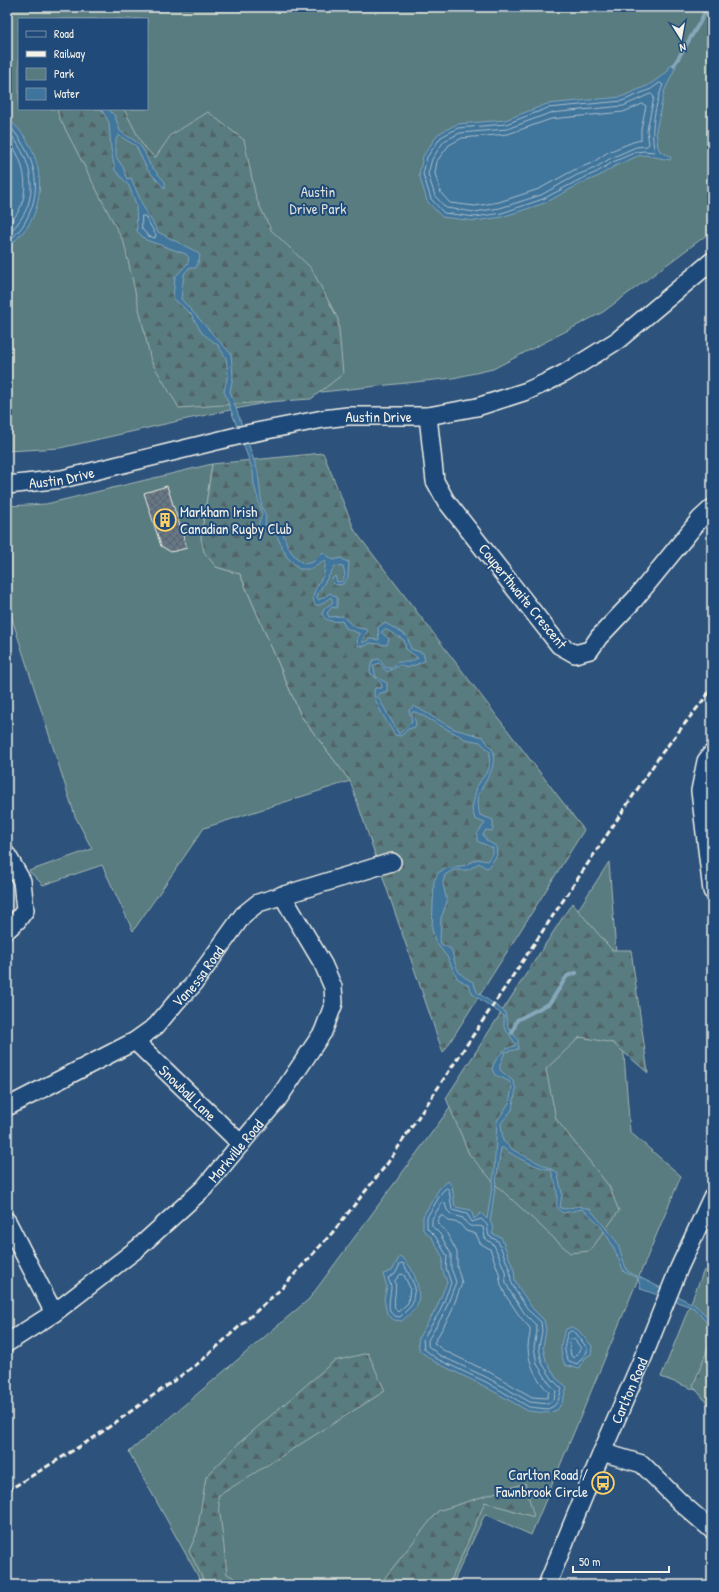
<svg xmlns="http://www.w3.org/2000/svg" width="719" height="1592" viewBox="0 0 719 1592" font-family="'Patrick Hand',sans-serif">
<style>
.green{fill:#587b80;stroke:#a6b6b4;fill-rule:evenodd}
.forest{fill:url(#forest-firs);stroke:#a6b6b4}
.water{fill:#3f759c;stroke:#87a7ba}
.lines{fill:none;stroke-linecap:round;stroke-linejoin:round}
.shore{stroke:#acbfca;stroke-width:1}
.stream{stroke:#87a7ba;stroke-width:4}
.building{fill:url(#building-cross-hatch);stroke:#f4f1e8}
.minor-casing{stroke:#f4f1e8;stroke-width:20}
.minor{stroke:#1f4a7a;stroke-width:17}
.rail{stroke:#f4f1e8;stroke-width:3;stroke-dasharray:6 3;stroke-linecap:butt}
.labels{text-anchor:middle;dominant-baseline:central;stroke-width:4;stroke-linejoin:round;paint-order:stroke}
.park-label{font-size:15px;fill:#dddfd8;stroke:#1f4a7a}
.street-label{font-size:15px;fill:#f4f1e8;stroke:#1f4a7a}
.poi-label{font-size:15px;fill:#f4f1e8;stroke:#1f4a7a;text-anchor:start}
</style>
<defs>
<pattern id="forest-firs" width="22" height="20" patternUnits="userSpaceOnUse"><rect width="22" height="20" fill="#587b80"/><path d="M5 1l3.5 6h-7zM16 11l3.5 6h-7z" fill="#516466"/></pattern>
<pattern id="building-cross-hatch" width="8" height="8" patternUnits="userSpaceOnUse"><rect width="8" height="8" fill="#667786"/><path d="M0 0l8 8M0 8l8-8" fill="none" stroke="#586066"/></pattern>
</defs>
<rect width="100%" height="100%" fill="#2d537c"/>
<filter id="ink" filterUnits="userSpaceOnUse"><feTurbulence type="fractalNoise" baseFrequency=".025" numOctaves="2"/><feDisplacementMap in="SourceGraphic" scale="8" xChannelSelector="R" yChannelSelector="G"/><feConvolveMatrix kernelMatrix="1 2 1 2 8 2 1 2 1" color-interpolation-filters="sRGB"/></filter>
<g filter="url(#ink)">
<g class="green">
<path d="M7,7H712V231L603,312L493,369L453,378L312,393L187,419L60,448L7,451ZM19,19H147V109H19Z"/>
<polygon points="212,464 201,538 216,567 240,574 301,716 350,781 204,828 133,931 102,865 43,885 29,871 92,849 75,816 7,603 7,506 46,504"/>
<polygon points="609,862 630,1132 681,1176 531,1535 485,1514 452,1585 203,1585 129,1452 309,1299 447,1112"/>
<polygon points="704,1270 712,1276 712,1396 661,1377"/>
</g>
<g class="forest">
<polygon points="57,109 124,109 142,144 155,158 171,135 208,112 244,140 256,198 271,230 311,268 338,319 343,374 311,399 179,408 151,361 124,243 59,117"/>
<polygon points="323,453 355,531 584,830 443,1053 350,781 301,716 240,574 216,567 204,552 201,538 212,464"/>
<polygon points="572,903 612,950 631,950 648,1073 613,1043 580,1037 546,1069 556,1119 609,1186 619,1211 590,1251 570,1253 496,1185 469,1154 446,1098"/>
<polygon points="712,1338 712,1409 693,1386"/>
<polygon points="368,1353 385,1391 218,1496 227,1574 247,1585 206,1585 189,1551 197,1533 206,1477 239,1443 334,1361"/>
<polygon points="525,1483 534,1517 485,1502 449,1585 379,1585 438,1511"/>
</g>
<g class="water">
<polygon points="671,64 676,66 664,92 656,131 658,147 660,151 671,157 670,160 644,155 638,156 615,166 599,176 580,184 545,203 502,217 475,221 442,217 427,201 419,174 423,156 438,134 457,124 505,120 547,104 621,97 649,85 667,72"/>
<path d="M101,109H108L115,116L120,131L138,143L144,151L150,165L165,182V189L147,169L136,146L118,135L116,140V157L123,167L127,179L131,178L143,206L158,232L197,252L200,256L196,268H189L184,274L181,299L231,354L233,377L230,391L258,472L262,507L266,516L265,525L270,524L274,529L281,528C286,543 290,555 304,564L313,562L323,552L333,560L341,558L347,562L349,561L348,577L343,584L336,585L333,583L332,579L335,576L337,582L343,581L345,574L343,567L335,566L318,593L317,598L319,600L330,593L337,597V608L332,607L327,613L329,617L343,616C350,624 355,629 366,629L368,631L362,640L363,643L370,639L379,640L378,627L384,623L387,624L407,636L411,649L423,653L425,661L407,668L400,665L387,672L379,663L373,666L376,677L387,683V691L378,694V697L399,734L412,722L409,710L414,706L454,729L483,737L494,752C493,758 494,766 491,771C483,788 474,795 480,815L493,820V829L492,831L486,830L483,835L487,841L496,846L497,855L489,867L486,868L479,863L468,870H453L445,875L443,883L447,902L441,918L440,941L441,944L451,949C457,968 455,973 473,982L477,992L505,1012L508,1027L518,1040V1049L505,1052L500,1065V1070L513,1081L516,1089L512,1110L501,1123L503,1141L513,1150L557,1172L562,1193L560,1208L565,1209L578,1206L590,1209L617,1242L627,1271L695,1305L712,1321V1329L694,1308L641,1289L638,1278L624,1272C613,1246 606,1226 582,1209L563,1213C553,1206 558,1203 557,1193C557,1186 553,1177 551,1170C533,1166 518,1159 503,1148H501L490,1222L494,1228L492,1234L501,1237L514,1270L515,1280L519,1288L533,1309L544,1320L546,1330L543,1347L546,1361L556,1378L567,1387L562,1403L557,1410L549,1413L528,1411L484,1386L435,1362L420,1351L418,1344L419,1337L436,1309L447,1282L442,1269L443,1258L432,1238L423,1230V1216L439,1189L448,1181L452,1186L455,1207L471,1210L474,1219L481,1213L487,1219L494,1174L497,1121L509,1103L512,1088L509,1081L495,1075L492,1069C496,1057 502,1049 515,1046L516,1044L504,1027V1016L474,995L468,985L457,978L448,958L435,941L432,929L434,881L438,873L444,869L466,865L477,859L487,861L493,853V848L477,841V834L485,823L475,819L472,809L477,786L489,769L490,752L480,742L465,739L416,712H412V715L416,722L415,727L408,729L401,736L395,735C389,725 370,698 375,688H382L381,683L370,672L371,665L373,660L379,659L386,668H391L398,662H410L418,658L406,649L404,640L385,629L381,632L389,639L387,645L370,643L365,646H358L357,639L360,634L346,628L342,621C334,622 326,622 322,614L324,609L333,602L331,597L320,605H315C309,593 320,584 324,573C325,569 325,564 326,560L311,569H299L287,557L276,534L258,526L262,514L254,485L253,471L224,391L228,374L226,358L218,345L202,333L191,314L173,298L175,277L188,263L189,258L186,254L146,240L137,231L136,204L129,186L115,170L111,149L109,122Z"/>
<path d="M7,117C12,122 17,127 22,133C42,159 46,198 28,226C22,234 14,242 7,249Z"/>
<path d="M400,1256C413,1264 424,1293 416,1307C413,1312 406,1317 402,1321L394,1320L387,1314L384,1299L387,1287L383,1274L392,1271Z"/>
<path d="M572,1327L578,1330L592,1346L591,1354L586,1357L579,1369L565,1365C559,1352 560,1342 566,1329Z"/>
</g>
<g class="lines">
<g class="shore">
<path d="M660,83L663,85C656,101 649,134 655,151L654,152L644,151L636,152L613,162L597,172L579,180L543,199L502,213L475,217L444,213L431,199L423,174L427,157L441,137L458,128L506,124L548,108L622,101L651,89Z"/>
<polygon points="651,94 654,97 647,130 649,144 647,146 636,147 611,158 595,168 577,175 541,195 500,208 475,212 446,208 435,196 428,174 432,159 444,141 460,133 507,129 550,113 623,106"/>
<polygon points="643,104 646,106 641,129 641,140 633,142 608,152 592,163 574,170 539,189 499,202 475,206 450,203 441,193 435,174 437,161 449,145 462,138 508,134 551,119 623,112"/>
<path d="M7,123C33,152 46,186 25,222C21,230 13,237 7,243"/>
<path d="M7,130C25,150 37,178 28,205C24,217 15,227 7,236"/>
<path d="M7,139C22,155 29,182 22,203C19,212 13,220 7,227"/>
<polygon points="142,216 145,216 156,235 155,238 148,236 142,229"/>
<path d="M447,1188L449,1190L452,1210L467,1214L472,1222L481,1219C491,1227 486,1226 489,1236L498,1241L510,1270L511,1281L515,1290L529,1311L541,1322L542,1331L539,1347L542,1363L553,1380L562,1389L558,1401L554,1406L548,1409L529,1407L486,1382L437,1359L424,1349L423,1339L440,1311L451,1283L446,1268L447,1256L435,1236L427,1228V1217L442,1192Z"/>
<path d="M443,1202L445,1203C447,1215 453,1215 463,1218C470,1231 473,1224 483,1227L485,1238L494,1245L505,1271L506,1283L511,1293L525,1314L536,1325L537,1331L534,1347L537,1364L549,1383L556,1391L554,1399L548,1404L530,1402L488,1378L439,1355L428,1346V1340L444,1313L456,1282L451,1268V1254L440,1234L432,1226V1219Z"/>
<path d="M440,1216H443L449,1221L459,1223L466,1231L476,1234L480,1243L490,1249L499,1273L501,1285L506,1296L521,1318L530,1328C531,1334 528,1340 528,1347C528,1363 537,1381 549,1392L547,1398L532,1397L491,1373L443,1350L434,1343L450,1315L462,1283L457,1267V1252L445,1230L438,1224Z"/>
<path d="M401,1263L404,1264L415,1287L412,1305L400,1317C383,1316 391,1297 391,1287C391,1285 389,1281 388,1278L395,1274Z"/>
<path d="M401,1274L404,1275L410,1288L408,1303L398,1312L395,1309C393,1299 397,1290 395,1281Z"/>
<path d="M572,1331L576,1333L587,1348V1352L577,1364L569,1361C563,1353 564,1342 568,1333Z"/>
<polygon points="571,1339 574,1339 581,1348 574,1358 571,1356 569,1343"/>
</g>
<g class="stream">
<polyline points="674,65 700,22 707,7"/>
<polyline points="512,1033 517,1020 550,1003 567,976 576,973"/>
</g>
</g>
<polygon class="building" points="167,486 187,548 171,552 161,546 144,493"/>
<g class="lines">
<g class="minor-casing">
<g id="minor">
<polyline points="428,416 435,481 446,501 559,645 575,654 590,650 599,637 635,599 700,519 712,508"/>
<path id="s1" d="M7,485L62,479L241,435L323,419L348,416H428L477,407L527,391L547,382L565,373L618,340L712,261"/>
<polyline points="712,753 706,761 700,791 712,891"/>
<polyline points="7,855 22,881 25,910 17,921 7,930"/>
<path id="s2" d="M135,1041L241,1144"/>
<path id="s3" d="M7,1107L135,1041L156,1026L177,1001L192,986L243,915L258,903L392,862"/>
<polyline points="7,1221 54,1313"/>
<path id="s4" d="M7,1343L54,1313L138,1248L204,1188L278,1099L323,1032L334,1003L333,987L323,964L282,895"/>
<polyline points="602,1452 642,1464 680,1502 712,1530"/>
<path id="s5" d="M547,1585L602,1452L644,1355L679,1268L712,1197"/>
</g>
</g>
<use href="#minor" class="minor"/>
<polyline class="rail" points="7,1491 95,1437 200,1362 282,1288 332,1233 387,1164 661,754 712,689"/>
</g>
</g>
<defs>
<g id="building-ring" transform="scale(1.15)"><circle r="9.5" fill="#1f4a7a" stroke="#ffd166" stroke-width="1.5"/><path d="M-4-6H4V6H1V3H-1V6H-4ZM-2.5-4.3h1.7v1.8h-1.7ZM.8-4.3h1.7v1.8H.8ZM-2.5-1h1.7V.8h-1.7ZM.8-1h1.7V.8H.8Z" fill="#ffd166"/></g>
<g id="bus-ring" transform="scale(1.15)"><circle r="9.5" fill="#1f4a7a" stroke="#ffd166" stroke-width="1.5"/><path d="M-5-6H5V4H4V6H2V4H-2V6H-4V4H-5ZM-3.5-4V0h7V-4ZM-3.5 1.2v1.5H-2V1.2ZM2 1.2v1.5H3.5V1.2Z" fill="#ffd166"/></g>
</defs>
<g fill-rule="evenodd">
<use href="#building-ring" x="165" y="520"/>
<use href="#bus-ring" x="603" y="1483"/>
</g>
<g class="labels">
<g class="park-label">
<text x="318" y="191">Austin<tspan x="318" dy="17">Drive Park</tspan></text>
</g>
<g class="street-label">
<text stroke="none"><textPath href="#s1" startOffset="379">Austin Drive</textPath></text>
<text stroke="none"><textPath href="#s1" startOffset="55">Austin Drive</textPath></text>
<text transform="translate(523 596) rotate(51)">Couperthwaite Crescent</text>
<text stroke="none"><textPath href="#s3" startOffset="235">Vanessa Road</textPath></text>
<text stroke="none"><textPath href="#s2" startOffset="74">Snowball Lane</textPath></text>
<text stroke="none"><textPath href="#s4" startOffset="300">Markville Road</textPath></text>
<text stroke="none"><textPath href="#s5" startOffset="211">Carlton Road</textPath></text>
</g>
<g class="poi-label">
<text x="180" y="511">Markham Irish<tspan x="180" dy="17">Canadian Rugby Club</tspan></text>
<text x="588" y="1474" text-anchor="end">Carlton Road /<tspan x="588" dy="17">Fawnbrook Circle</tspan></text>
</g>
</g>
<rect width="719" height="1592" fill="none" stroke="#1f4a7a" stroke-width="24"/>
<rect x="12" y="12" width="695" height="1568" fill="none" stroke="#f4f1e8" stroke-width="1.5" filter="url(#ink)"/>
<rect x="18" y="18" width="130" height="92" fill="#1f4a7a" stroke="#748da6"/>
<rect x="26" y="31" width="20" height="6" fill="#1f4a7a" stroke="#748da6"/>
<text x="54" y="38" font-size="12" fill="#f4f1e8">Road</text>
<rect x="26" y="51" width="20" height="6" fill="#f4f1e8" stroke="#748da6"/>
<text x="54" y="58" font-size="12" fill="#f4f1e8">Railway</text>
<rect x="26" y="68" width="20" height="12" fill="#587b80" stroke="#748da6"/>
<text x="54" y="78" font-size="12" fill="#f4f1e8">Park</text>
<rect x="26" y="88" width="20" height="12" fill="#3f759c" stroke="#748da6"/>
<text x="54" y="98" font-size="12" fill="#f4f1e8">Water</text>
<g transform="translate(681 38) rotate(169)" stroke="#1f4a7a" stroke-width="3" paint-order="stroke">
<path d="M0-3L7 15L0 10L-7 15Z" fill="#f4f1e8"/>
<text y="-6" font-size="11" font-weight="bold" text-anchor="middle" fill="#f4f1e8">N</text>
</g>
<path d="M573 1566v6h96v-6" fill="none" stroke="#f4f1e8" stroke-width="2"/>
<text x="579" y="1566" font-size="12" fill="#f4f1e8" stroke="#1f4a7a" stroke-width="3" paint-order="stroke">50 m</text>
</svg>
